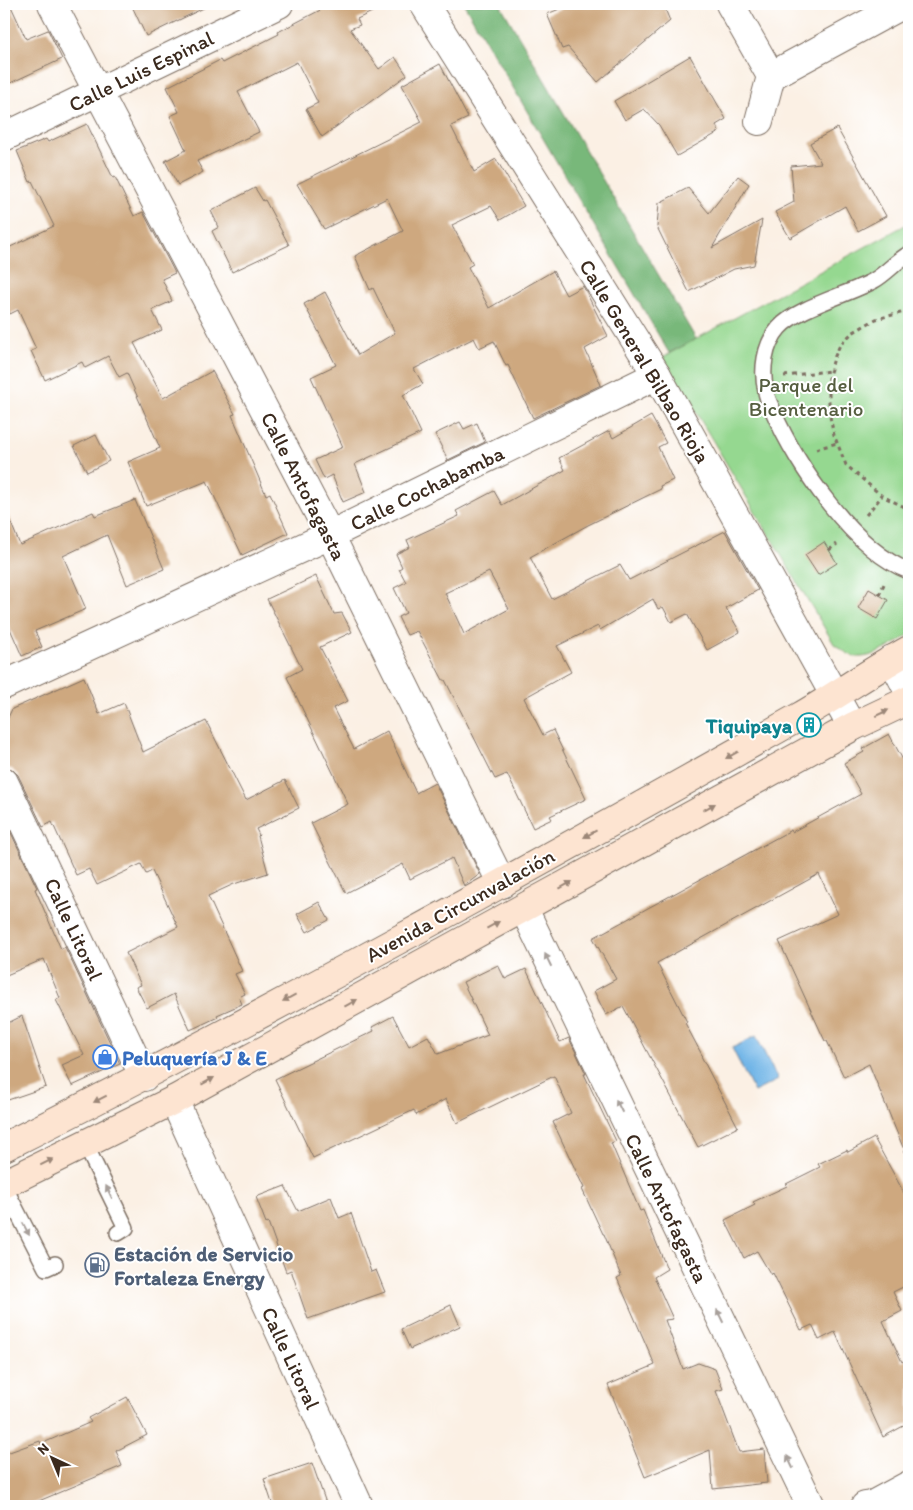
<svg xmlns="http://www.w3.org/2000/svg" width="913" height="1510" viewBox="0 0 913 1510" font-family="Itim,sans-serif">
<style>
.green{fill:#95d890;stroke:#688157}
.forest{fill:#78b87a;stroke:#5a714c}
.water{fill:#71b5e7;stroke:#567082}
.building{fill:#cea87f;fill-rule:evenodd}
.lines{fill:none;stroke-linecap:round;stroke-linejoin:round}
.service-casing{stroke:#7e6f63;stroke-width:18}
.minor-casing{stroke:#7e6f63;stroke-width:30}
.secondary-casing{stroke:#7e6f63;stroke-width:30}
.path{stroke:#7e6f63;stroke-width:3;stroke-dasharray:4 4;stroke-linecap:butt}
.service{stroke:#fff;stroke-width:15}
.minor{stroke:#fff;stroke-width:28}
.secondary{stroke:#fde4d1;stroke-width:28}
.oneway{fill:#9c8778}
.oneway2{fill:#a79f9a}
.labels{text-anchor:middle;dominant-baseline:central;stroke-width:4;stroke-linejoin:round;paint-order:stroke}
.street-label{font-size:21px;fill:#3b2a1e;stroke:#fff}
.park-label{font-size:21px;fill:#565e40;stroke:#fff}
.culture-label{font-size:21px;font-weight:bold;fill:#0d838f;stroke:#fff;text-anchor:end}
.shop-label{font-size:21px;font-weight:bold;fill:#366cbe;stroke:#fff;text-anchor:start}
.service-label{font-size:21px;font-weight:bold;fill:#4e5e75;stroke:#fff;text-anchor:start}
</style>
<rect width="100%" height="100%" fill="#fff"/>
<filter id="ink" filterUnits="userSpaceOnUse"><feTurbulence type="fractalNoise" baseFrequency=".02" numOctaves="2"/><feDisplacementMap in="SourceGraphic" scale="10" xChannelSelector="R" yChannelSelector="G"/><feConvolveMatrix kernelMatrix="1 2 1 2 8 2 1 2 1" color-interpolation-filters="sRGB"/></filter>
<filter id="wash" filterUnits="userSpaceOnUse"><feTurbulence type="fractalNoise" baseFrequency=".0096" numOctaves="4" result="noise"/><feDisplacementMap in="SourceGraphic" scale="20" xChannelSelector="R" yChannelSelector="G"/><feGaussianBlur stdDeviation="1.12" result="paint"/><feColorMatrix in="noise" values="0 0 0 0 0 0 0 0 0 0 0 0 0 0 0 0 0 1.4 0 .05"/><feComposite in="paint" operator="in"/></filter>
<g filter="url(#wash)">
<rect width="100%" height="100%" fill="#fbf0e4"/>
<path class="green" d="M909,223V635C896,643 875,658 858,657C849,656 841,649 834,644L663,357Z"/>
<polygon class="forest" points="464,4 500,4 696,339 669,353"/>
<polygon class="water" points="756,1036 778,1080 754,1092 732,1048"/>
<g id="blocks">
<g class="building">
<polygon points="4,4 10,4 26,39 48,30 62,59 4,86"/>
<polygon points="131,4 212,4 146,36"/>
<polygon points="332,4 389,4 357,19 360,25 350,29 379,69 395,57 407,75 322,137 306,109 318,103 297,62 238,92 259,132 197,161 203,172 178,185 165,161 186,150 170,116 179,112 167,87 220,60 222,63 279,34 278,32"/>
<polygon points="572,4 663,4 670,21 598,82 568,47 562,49 547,14"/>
<polygon points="690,56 726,119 716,125 719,132 677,156 659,125 644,109 625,120 614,101"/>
<polygon points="440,64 468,118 451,126 474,172 496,159 524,206 500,220 491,206 452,225 473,264 468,267 489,308 553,271 566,295 583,286 608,336 585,349 601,385 533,418 508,365 506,366 494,341 479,348 474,338 414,369 423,384 403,395 421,433 355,464 366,492 343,502 332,475 324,479 315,460 343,447 311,377 336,365 304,304 325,292 358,355 395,333 373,288 370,290 355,256 403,231 387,198 324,229 297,184 422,122 402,85"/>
<polygon points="87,124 113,178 115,177 134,216 143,212 175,273 162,279 172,301 152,310 162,330 134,343 163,398 212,371 235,414 232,415 266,495 270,493 288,533 242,555 207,481 146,506 128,462 160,448 127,373 119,377 108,356 85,368 82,362 45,380 31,351 36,349 18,310 10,314 4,300 4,250 54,226 32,181 30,182 17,151 46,139 48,142"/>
<polygon points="837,128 886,216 858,231 845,206 790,238 775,212 794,202 791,166 821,163 810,143"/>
<polygon points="738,176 749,184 712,248 762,220 754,265 734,269 689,292 657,227 659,203 688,188 709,213"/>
<polygon points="255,188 263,201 265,200 289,245 232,272 212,231 219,227 211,211"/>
<path d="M651,416L666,443L658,447L673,480L660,486L661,489L588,525L530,557L552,599L620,565L629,580L725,531L758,590L726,608L740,632L707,650L687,614L671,622L663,607L658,609L653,599L600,630L598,626L557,646L571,672L524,698L543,735L553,730L586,799L550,816L552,819L533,828L507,774L495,779L445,680H443L417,631L407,635L398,617L406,613L394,588L406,582L399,569L402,567L396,554L410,547L407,540L459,516L456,511L494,491L502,505L565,470L559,458L609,431L613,438ZM489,572L509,609L464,634L445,593Z"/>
<polygon points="460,422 464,429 477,423 485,442 448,460 435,434"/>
<polygon points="96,435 109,461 87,472 74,446"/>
<polygon points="135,500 164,569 127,585 107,535 63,556 86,609 35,631 42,647 22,656 4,615 4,506 20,545 93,512 95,516"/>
<polygon points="824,542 837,563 818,575 805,555"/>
<polygon points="316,576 334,614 342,613 352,632 320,647 348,701 333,708 354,749 387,731 416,793 435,783 480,874 464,886 452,858 410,879 403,864 346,893 311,823 348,804 287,677 302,669 267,599"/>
<polygon points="869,589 888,600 877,619 858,608"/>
<polygon points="84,677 99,714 124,703 143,752 206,721 246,800 285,780 299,808 256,829 259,835 258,836 268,873 234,884 208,896 242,971 235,974 245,994 239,997 242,1004 217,1015 218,1017 190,1030 174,994 147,1008 136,987 141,985 126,953 178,927 152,871 146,874 141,864 97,885 89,869 76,875 52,822 43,827 18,775 12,769 4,767 4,726 12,709"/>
<polygon points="889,734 903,760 909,757 909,1162 869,1064 844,1077 827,1041 825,1041 779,941 838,914 819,874 657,963 687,1022 685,1023 702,1055 701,1056 738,1127 698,1147 623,1006 606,1015 594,991 616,979 593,938 791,830 792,832 861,794 844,763 864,752 862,749"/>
<polygon points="4,818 37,888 35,889 61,949 65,947 120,1064 72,1086 62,1065 84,1055 56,1000 60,998 44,959 4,976"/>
<polygon points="319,902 329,920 307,932 297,914"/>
<polygon points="498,965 505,979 526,969 560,1042 569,1038 586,1074 584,1074 616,1141 611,1143 640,1211 643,1210 667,1269 654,1277 673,1319 665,1320 683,1369 698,1363 715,1369 723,1389 716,1391 739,1452 764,1449 767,1483 713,1489 710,1450 645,1477 608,1385 655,1365 617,1278 621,1276 604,1234 603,1234 582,1189 584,1188 553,1122 571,1113 554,1076 457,1123 446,1099 416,1115 414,1110 313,1158 275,1079 374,1031 372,1027 393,1016 409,1046 428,1036 438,1054 488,1035 463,982"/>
<polygon points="22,1016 46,1087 8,1100 4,1088 4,1025"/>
<polygon points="874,1138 909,1202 909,1284 893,1292 902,1311 883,1321 902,1362 909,1358 909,1423 883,1437 835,1332 819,1340 812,1325 801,1330 773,1273 771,1275 757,1251 744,1258 725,1220 755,1205 753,1202 787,1186 786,1184 820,1167 818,1164 847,1150 848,1152"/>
<polygon points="285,1186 298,1211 331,1197 339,1218 351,1213 371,1272 376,1270 385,1292 308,1319 291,1270 286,1272 268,1222 266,1223 256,1197"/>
<polygon points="451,1305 460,1326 410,1349 401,1329"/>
<polygon points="127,1397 147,1435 116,1451 122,1466 27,1506 4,1506 4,1454 40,1441 41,1444 91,1422 88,1418"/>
<polygon points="312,1463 327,1506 273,1506 264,1479"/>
</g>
</g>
</g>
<g filter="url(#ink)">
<use href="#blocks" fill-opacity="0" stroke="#7e6f63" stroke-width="1"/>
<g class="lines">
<g class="service-casing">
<g id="service">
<path d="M909,254C896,261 886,274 873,281C847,295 796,308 779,328C764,345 761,371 766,392C767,399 771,406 774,413C796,465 855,551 909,571"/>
<polyline points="85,1144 126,1228 118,1233"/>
<polyline points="4,1186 46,1268 55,1264"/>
</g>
</g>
<g class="minor-casing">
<g id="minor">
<polyline points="52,4 330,535 502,884"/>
<polyline points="424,4 657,375 852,727"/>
<polyline points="730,4 771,76"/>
<polyline points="759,121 771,76 904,4"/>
<polyline points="4,137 279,4"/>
<polyline points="892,659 909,692"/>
<polyline points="4,685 330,535 657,375"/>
<polyline points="4,782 144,1077"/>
<polyline points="524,909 811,1506"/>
<polyline points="174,1100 359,1506"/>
<polyline points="865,1506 872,1505 909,1485"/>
</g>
</g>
<g class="secondary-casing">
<g id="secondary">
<path d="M4,1147C273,1012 536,865 799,717C836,696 871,671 909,650"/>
<polyline points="4,1184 174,1100 852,727 909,700"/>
</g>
</g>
<g class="path">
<polyline points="909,311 876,319 852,333 840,345 834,358 829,376 829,412 834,435 846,465 882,496 909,509"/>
<polyline points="784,376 830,371"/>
<polyline points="816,449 837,443"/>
<polyline points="866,515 882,496"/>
<polyline points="829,550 837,544"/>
<polyline points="879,595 885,582"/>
</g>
<use href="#service" class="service"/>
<use href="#minor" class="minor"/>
<use href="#secondary" class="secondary"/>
</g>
<defs><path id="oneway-solid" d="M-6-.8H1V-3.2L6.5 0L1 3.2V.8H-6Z" transform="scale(1.25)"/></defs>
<g class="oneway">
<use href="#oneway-solid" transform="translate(882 713) rotate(-25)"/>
<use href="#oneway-solid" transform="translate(732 755) rotate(151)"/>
<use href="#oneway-solid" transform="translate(709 807) rotate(-29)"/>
<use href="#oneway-solid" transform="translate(590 834) rotate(151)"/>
<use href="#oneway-solid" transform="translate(566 885) rotate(-29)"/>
<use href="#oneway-solid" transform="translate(493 925) rotate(-29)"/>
<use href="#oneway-solid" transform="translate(289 998) rotate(152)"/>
<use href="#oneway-solid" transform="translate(351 1003) rotate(-29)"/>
<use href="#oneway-solid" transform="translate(208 1081) rotate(-29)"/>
<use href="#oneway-solid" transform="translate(100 1099) rotate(153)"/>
<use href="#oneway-solid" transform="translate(47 1162) rotate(-26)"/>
</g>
<g class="oneway2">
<use href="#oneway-solid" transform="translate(548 960) rotate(-116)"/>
<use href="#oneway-solid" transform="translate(619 1106) rotate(-116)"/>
<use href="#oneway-solid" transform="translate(109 1192) rotate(-116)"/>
<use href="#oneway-solid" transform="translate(26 1229) rotate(62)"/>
<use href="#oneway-solid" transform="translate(720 1316) rotate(-116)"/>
<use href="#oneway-solid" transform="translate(790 1462) rotate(-116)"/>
</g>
</g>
<defs>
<g id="building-ring" transform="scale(1.25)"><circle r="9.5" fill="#fff" stroke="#0f9aa8" stroke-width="1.5"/><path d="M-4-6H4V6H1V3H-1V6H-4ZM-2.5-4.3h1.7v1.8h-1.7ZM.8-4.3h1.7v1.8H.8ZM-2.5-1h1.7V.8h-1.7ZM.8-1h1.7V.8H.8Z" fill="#0f9aa8"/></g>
<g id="shop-ring" transform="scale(1.25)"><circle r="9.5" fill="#fff" stroke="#3f7fe0" stroke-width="1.5"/><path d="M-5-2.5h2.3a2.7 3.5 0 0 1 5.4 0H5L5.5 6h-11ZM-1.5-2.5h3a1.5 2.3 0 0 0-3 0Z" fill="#3f7fe0"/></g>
<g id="fuel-ring" transform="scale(1.25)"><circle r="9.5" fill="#fff" stroke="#5c6f8a" stroke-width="1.5"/><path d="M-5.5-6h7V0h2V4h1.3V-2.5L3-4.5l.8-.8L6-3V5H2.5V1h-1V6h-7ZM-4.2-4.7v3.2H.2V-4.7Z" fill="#5c6f8a"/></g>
</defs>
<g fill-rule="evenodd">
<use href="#building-ring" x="809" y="725"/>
<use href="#shop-ring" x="105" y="1057"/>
<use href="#fuel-ring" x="97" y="1265"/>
</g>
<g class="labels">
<g class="street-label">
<text transform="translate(141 71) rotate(-26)">Calle Luis Espinal</text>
<text transform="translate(645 361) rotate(59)">Calle General Bilbao Rioja</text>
<text transform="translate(304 486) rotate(63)">Calle Antofagasta</text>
<text transform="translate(427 488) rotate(-26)">Calle Cochabamba</text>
<text transform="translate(460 905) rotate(-29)">Avenida Circunvalación</text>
<text transform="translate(74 929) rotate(65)">Calle Litoral</text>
<text transform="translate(667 1208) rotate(64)">Calle Antofagasta</text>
<text transform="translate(291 1358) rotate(65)">Calle Litoral</text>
</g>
<g class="park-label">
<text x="806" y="384">Parque del<tspan x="806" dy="24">Bicentenario</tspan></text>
</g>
<g class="culture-label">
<text x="792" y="725">Tiquipaya</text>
</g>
<g class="shop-label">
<text x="122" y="1057">Peluquería J &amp; E</text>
</g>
<g class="service-label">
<text x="114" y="1253">Estación de Servicio<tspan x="114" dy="24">Fortaleza Energy</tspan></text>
</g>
</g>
<rect width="913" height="1510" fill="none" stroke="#fff" stroke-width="20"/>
<g transform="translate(52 1458) rotate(316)" stroke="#ffffff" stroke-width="4" paint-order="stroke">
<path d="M0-4L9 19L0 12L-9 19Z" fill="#3b2a1e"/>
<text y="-8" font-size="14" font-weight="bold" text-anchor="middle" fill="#3b2a1e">N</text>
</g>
</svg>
